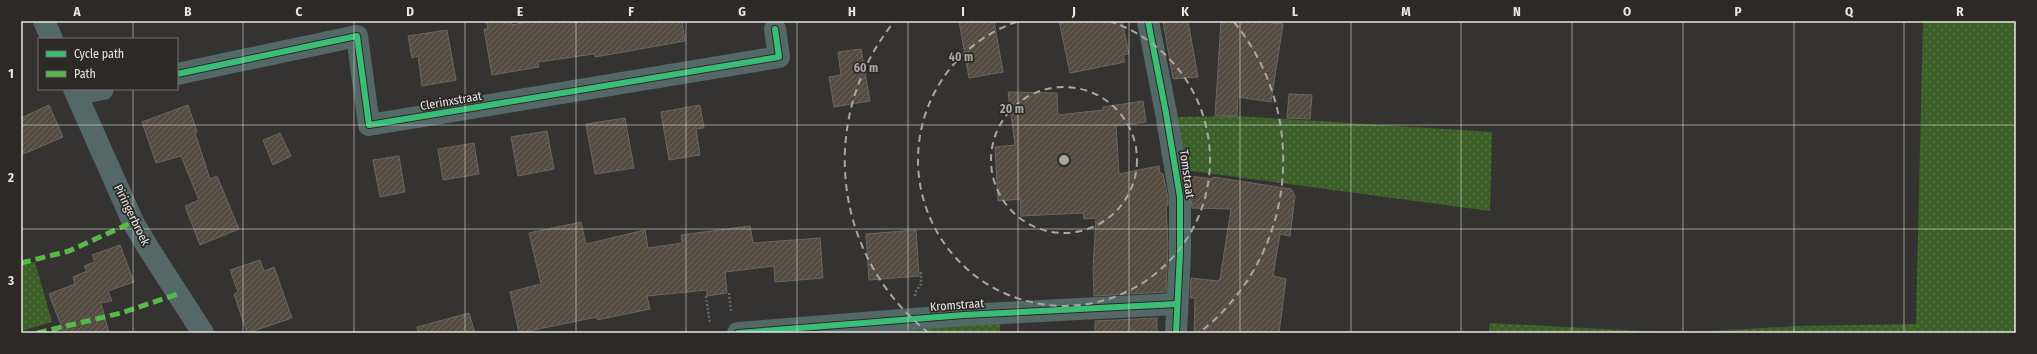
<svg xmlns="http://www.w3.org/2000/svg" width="2037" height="354" viewBox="0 0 2037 354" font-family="'Fira Sans Condensed',sans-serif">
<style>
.grass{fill:url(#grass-dots)}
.building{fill:url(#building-hatch);stroke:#696766}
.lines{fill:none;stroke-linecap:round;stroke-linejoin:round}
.path{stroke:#5e6b6a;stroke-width:2.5;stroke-dasharray:2 2;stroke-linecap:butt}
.minor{stroke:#546867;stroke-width:22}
.quiet{stroke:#58b947;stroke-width:5;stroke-dasharray:10 5;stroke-linecap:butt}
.cycleway-casing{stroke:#2c2926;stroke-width:8}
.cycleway{stroke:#3abd76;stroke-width:6}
.grid{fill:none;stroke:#e8e6e4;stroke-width:1;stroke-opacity:0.55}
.ring{fill:none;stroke:#a9a7a5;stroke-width:2;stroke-dasharray:7 5}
.labels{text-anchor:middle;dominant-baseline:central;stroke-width:3.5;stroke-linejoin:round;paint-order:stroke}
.street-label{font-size:12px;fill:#e8e6e4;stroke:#2c2926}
.centre{fill:#a9a7a5;stroke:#2c2926;stroke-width:2}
.ring-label{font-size:12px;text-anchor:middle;font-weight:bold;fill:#a9a7a5;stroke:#2c2926;stroke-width:3.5;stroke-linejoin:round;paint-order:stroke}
.neatline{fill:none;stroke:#e8e6e4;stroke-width:1.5}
.grid-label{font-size:13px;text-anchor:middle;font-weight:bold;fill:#e8e6e4}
</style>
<defs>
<pattern id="grass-dots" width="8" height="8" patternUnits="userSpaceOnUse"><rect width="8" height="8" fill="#3d6028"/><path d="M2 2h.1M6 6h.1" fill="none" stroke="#597747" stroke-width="1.8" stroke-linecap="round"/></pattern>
<pattern id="building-hatch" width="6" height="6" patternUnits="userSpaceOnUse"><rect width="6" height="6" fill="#544c41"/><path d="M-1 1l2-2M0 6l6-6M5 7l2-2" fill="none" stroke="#6d665c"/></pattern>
</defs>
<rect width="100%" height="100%" fill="#353331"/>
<g class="grass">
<polygon points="1923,21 2016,21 2016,333 1489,333 1490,323 1679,333 1798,326 1916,324"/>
<polygon points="1237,116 1492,132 1490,211 1184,170 1175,117"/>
<polygon points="35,262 52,322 21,331 21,265"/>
<polygon points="1000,321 1000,333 856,333"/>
</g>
<g class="building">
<polygon points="486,21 512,21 512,25 531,21 682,21 685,41 595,57 594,54 538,62 539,67 492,75 484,29 488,29"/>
<polygon points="959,21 994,21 1003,72 969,78"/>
<polygon points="1059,21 1122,21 1129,54 1123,55 1125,62 1070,73"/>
<polygon points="1163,21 1188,21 1198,77 1173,79"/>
<polygon points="1221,21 1257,21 1283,24 1271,102 1238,97 1237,116 1215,116"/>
<polygon points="447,30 456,80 422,86 418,56 412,58 408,36"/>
<polygon points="861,49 870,101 834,107 829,77 841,75 838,52"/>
<polygon points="1008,92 1057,93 1058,115 1103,110 1103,107 1143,101 1146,122 1116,126 1119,174 1159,166 1160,173 1163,174 1168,198 1168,206 1166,206 1168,245 1166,292 1094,296 1093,269 1096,218 1084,219 1083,213 1021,216 1020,199 998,201 995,147 1015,145"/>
<polygon points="1289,94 1312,95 1310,119 1287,118"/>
<polygon points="49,105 63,137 21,155 21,118"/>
<polygon points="188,105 197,132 195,133 210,179 217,176 239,229 200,245 185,206 199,200 181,156 156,163 142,122"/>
<polygon points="700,105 704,128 696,129 700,155 669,160 661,112"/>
<polygon points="625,118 634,168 595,174 586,124"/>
<polygon points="547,131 554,169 518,176 511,137"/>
<polygon points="280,133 291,156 273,165 263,140"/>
<polygon points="474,143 479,174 443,180 438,149"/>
<polygon points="399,156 405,192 380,197 373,160"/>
<polygon points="1189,176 1213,179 1213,177 1291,189 1295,196 1290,236 1280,234 1273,276 1286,279 1279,333 1194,333 1195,298 1190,298 1191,278 1218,281 1220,279 1231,209 1192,208"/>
<polygon points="581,222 586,244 645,230 648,248 682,243 681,235 750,226 753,243 820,238 823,278 775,282 774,266 725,272 727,293 707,296 707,290 647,296 650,309 597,320 597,317 519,333 510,292 541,284 529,233"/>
<polygon points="916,230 919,276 869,280 866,234"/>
<polygon points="120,245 134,282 108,291 112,301 101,303 109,333 64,333 49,294 75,284 73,277 87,271 84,266 95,262 92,255"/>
<polygon points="260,260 264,271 274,267 292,318 247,333 234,294 238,292 230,270"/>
<polygon points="469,313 475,333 418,333 417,327"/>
<polygon points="1157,318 1157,333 1095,333 1095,321"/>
</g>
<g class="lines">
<g class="path">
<polyline points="729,293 731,311"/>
<polyline points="706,296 710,324"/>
<polyline points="915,296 915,293 921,284 921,273 919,274"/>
</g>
<g class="minor">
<polyline points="44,21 52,39"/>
<polyline points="1148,21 1166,113 1180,197 1180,253 1176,333"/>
<polyline points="177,74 357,36 369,125 779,57 775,29"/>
<polyline points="74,89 133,222 147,246 203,333"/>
<polyline points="77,94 103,89"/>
<polyline points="738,333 964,315 1177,304"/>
</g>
<g class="quiet">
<polyline points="21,263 69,251 133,222"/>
<polyline points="37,333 121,313 178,294"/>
</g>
<g class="cycleway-casing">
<g id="cycleway">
<polyline points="1148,21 1166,113 1180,197 1180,253 1176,333"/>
<polyline points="177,74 357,36 369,125 779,57 775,29"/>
<polyline points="738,333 964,315 1177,304"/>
</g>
</g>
<use href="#cycleway" class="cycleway"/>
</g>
<path class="grid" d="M133,21V39M243,21V333M354,21V333M465,21V333M576,21V333M686,21V333M797,21V333M908,21V333M1018,21V333M1129,21V333M1240,21V333M1351,21V333M1461,21V333M1572,21V333M1683,21V333M1794,21V333M1904,21V333M133,89V333M21,125H2016M21,229H2016"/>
<g class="ring">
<circle cx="1064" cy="160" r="73"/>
<path d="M1109 21A146 146 0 1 1 1019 21"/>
<path d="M929 333A219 219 0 0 1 894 22M1234 22A219 219 0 0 1 1199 333"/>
</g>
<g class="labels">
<g class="street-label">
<text transform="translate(451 101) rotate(-10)">Clerinxstraat</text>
<text transform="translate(1187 174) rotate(82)">Tomstraat</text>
<text transform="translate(132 215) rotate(64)">Piringerbroek</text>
<text transform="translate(957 305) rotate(-4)">Kromstraat</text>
</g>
</g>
<circle cx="1064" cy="160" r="6" class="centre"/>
<g class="ring-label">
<text x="961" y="61">40 m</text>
<text x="866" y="72">60 m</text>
<text x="1012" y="113">20 m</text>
</g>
<rect width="2037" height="354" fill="none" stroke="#2c2926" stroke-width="44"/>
<rect x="38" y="38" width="140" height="52" fill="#2c2926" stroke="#777572"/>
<rect x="46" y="51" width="20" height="6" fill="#3abd76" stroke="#777572"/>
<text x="74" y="58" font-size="12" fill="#e8e6e4">Cycle path</text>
<rect x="46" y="71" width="20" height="6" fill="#58b947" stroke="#777572"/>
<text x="74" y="78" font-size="12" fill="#e8e6e4">Path</text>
<rect x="22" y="22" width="1993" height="310" class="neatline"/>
<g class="grid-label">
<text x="77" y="16">A</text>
<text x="188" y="16">B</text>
<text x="299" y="16">C</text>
<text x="410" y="16">D</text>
<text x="520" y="16">E</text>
<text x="631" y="16">F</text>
<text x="742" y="16">G</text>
<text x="852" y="16">H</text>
<text x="963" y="16">I</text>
<text x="1074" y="16">J</text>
<text x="1185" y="16">K</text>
<text x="1295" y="16">L</text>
<text x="1406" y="16">M</text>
<text x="1517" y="16">N</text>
<text x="1627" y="16">O</text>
<text x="1738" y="16">P</text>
<text x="1849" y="16">Q</text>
<text x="1960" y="16">R</text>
<text x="11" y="78">1</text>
<text x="11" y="182">2</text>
<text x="11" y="285">3</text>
</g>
</svg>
